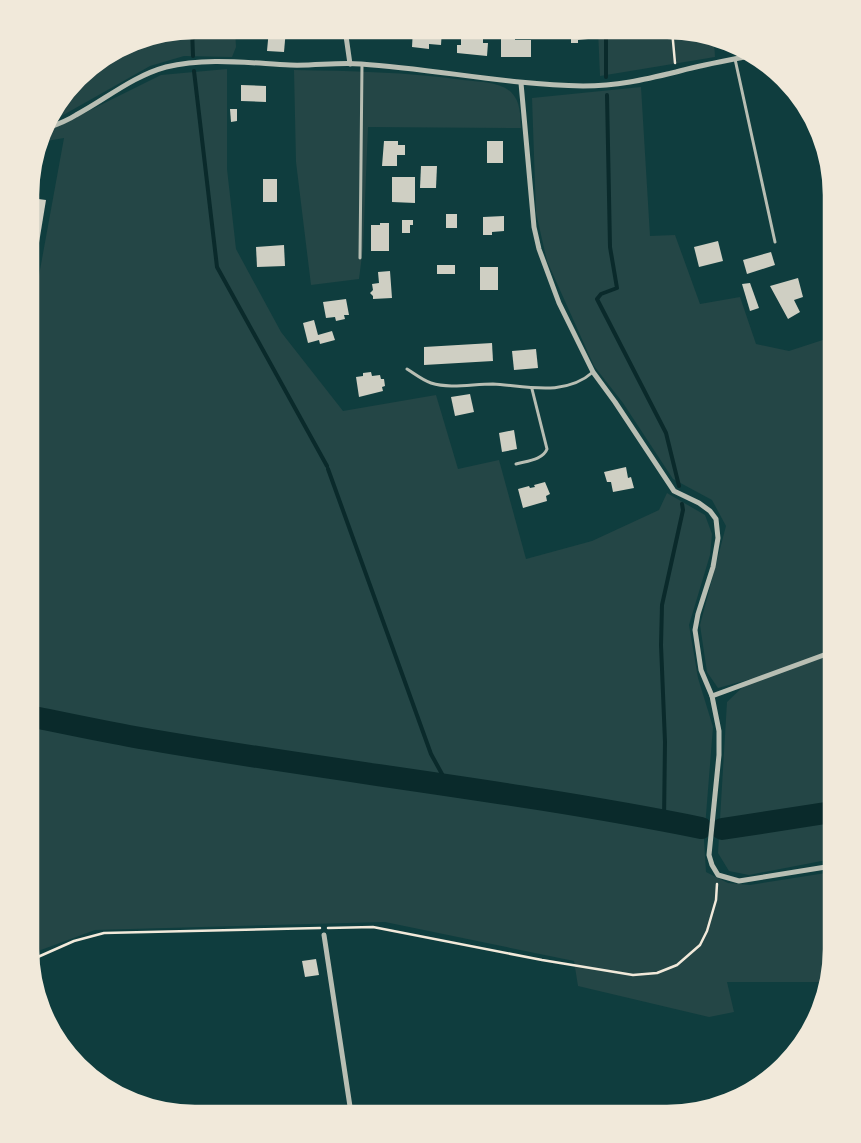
<svg xmlns="http://www.w3.org/2000/svg" width="861" height="1143" viewBox="0 0 861 1143" font-family="Figtree,sans-serif">
<style>
.green{fill:#244646}
.lines{fill:none;stroke-linecap:round;stroke-linejoin:round}
.stream{stroke:#0a2a2b;stroke-width:4}
.river{stroke:#0a2a2b;stroke-width:22}
.building{fill:#cfcfc3}
.path{stroke:#f1e9da;stroke-width:2.5}
.service{stroke:#b8beb3;stroke-width:3}
.minor{stroke:#b8beb3;stroke-width:5}
.rim{fill:none;stroke:#f1e9da;stroke-width:2.5}
</style>
<rect width="100%" height="100%" fill="#0f3d3e"/>
<g class="green">
<polygon points="195,29 235,29 236,47 232,57 184,56 150,66 58,118 47,122 51,112 86,70 141,38"/>
<polygon points="598,30 688,30 714,41 715,57 600,76"/>
<polygon points="227,69 227,169 236,249 281,332 343,411 436,395 458,469 499,460 526,559 592,541 659,510 667,493 705,515 712,534 710,555 689,625 698,678 713,727 704,840 706,872 728,883 750,885 832,872 832,959 824,982 727,982 734,1012 709,1017 578,986 574,961 385,922 95,930 30,954 30,279 38,281 64,138 41,142 44,133 161,75"/>
<path d="M294,70C351,71 407,72 463,80C479,82 498,81 511,92C521,102 520,115 521,128L368,127L363,248L359,279L311,285L296,162Z"/>
<polygon points="641,87 650,236 675,235 700,304 740,297 756,344 789,351 832,337 832,859 749,875 729,871 718,853 727,702 751,679 718,688 707,672 700,625 726,526 712,500 673,479 623,403 594,366 547,261 536,213 532,98"/>
</g>
<g class="lines">
<g class="stream">
<polyline points="192,29 193,56"/>
<polyline points="194,71 217,267 327,466"/>
<polyline points="606,77 606,30"/>
<polyline points="607,95 610,247 617,288 601,294 597,299 666,433 679,486"/>
<polyline points="328,469 431,754 448,785"/>
<polyline points="664,821 665,742 661,645 662,605 683,510 682,504"/>
</g>
<g class="river">
<path d="M29,716C63,723 96,730 129,736C319,770 512,790 701,828"/>
<polyline points="722,829 832,812"/>
</g>
</g>
<g class="building">
<polygon points="269,29 286,29 284,52 267,51"/>
<polygon points="372,29 395,29 394,35 387,35 387,32 372,31"/>
<polygon points="413,29 442,30 441,45 429,44 429,49 412,47"/>
<polygon points="501,30 515,31 515,40 531,40 531,57 501,57"/>
<polygon points="564,30 588,30 588,39 578,40 578,43 571,43 571,39 564,39"/>
<polygon points="461,36 476,37 477,36 483,36 483,43 488,43 487,56 457,53 457,45 461,45"/>
<polygon points="241,85 266,86 266,102 241,101"/>
<polygon points="230,109 237,109 237,121 231,122"/>
<polygon points="384,141 398,141 398,145 405,145 405,155 397,155 397,166 382,166"/>
<rect x="487" y="141" width="16" height="22"/>
<polygon points="421,166 437,166 436,188 420,188"/>
<polygon points="392,177 415,177 415,203 392,202"/>
<rect x="263" y="179" width="14" height="23"/>
<polygon points="31,198 46,200 36,261 30,260"/>
<rect x="446" y="214" width="11" height="14"/>
<polygon points="504,216 504,231 492,232 492,235 483,235 483,217"/>
<polygon points="402,220 413,220 413,225 410,225 410,233 402,233"/>
<polygon points="380,223 389,223 389,251 371,251 371,225 380,225"/>
<polygon points="718,241 723,261 699,267 694,247"/>
<polygon points="284,245 285,266 257,267 256,247"/>
<polygon points="771,252 775,265 747,274 743,260"/>
<rect x="437" y="265" width="18" height="9"/>
<rect x="480" y="267" width="18" height="23"/>
<polygon points="390,271 392,298 373,299 373,296 370,293 373,290 372,284 379,283 378,272"/>
<polygon points="798,278 803,297 794,300 800,312 788,319 770,286"/>
<polygon points="750,283 759,308 750,311 742,284"/>
<polygon points="346,299 349,315 344,315 345,319 336,321 335,317 326,318 323,302"/>
<polygon points="314,320 318,335 332,331 335,340 320,344 319,340 308,343 303,323"/>
<polygon points="492,343 493,361 424,365 424,347"/>
<polygon points="536,349 538,368 514,370 512,351"/>
<polygon points="371,372 372,376 380,375 381,379 384,379 385,386 382,387 383,391 359,397 356,377 363,376 363,373"/>
<polygon points="470,394 474,412 455,416 451,397"/>
<polygon points="514,430 517,449 502,452 499,433"/>
<polygon points="626,467 628,478 631,477 634,488 613,492 611,482 607,482 604,472"/>
<polygon points="545,482 550,494 546,496 547,501 523,508 518,489 529,486 530,488 535,487 534,485"/>
<polygon points="316,959 319,975 305,977 302,961"/>
</g>
<g class="lines">
<g class="path">
<polyline points="672,30 675,63"/>
<polyline points="328,928 373,927 542,960 633,975 657,973 677,965 700,945 707,931 716,900 717,884"/>
<polyline points="31,960 74,941 104,933 320,928"/>
</g>
<g class="service">
<polyline points="735,59 775,242"/>
<polyline points="360,258 362,64"/>
<path d="M407,369C415,374 422,380 431,383C450,389 472,384 493,384C526,386 565,397 593,372"/>
<path d="M516,464C526,461 543,460 547,449L532,389"/>
</g>
<g class="minor">
<polyline points="345,29 350,64"/>
<polyline points="521,83 534,227 539,249 559,303 593,372 615,402 674,491 699,503 710,511 716,519 718,538 713,567 698,614 695,630 701,670 712,696 719,731 719,755 709,855 712,865 718,875 739,881 832,866"/>
<path d="M45,129C56,125 67,121 76,115C106,99 133,76 166,67C206,57 249,63 290,65C314,66 338,62 361,64C436,69 509,85 583,86C617,86 643,80 676,72C700,65 725,61 749,56"/>
<polyline points="712,696 832,652"/>
<polyline points="324,935 351,1113"/>
</g>
</g>
<path d="M0 0H861V1143H0ZM195 38H667A157 157 0 0 1 824 195V949A157 157 0 0 1 667 1106H195A157 157 0 0 1 38 949V195A157 157 0 0 1 195 38Z" fill="#f1e9da" fill-rule="evenodd"/>
<path class="rim" d="M195 38H667A157 157 0 0 1 824 195V949A157 157 0 0 1 667 1106H195A157 157 0 0 1 38 949V195A157 157 0 0 1 195 38Z"/>
</svg>
